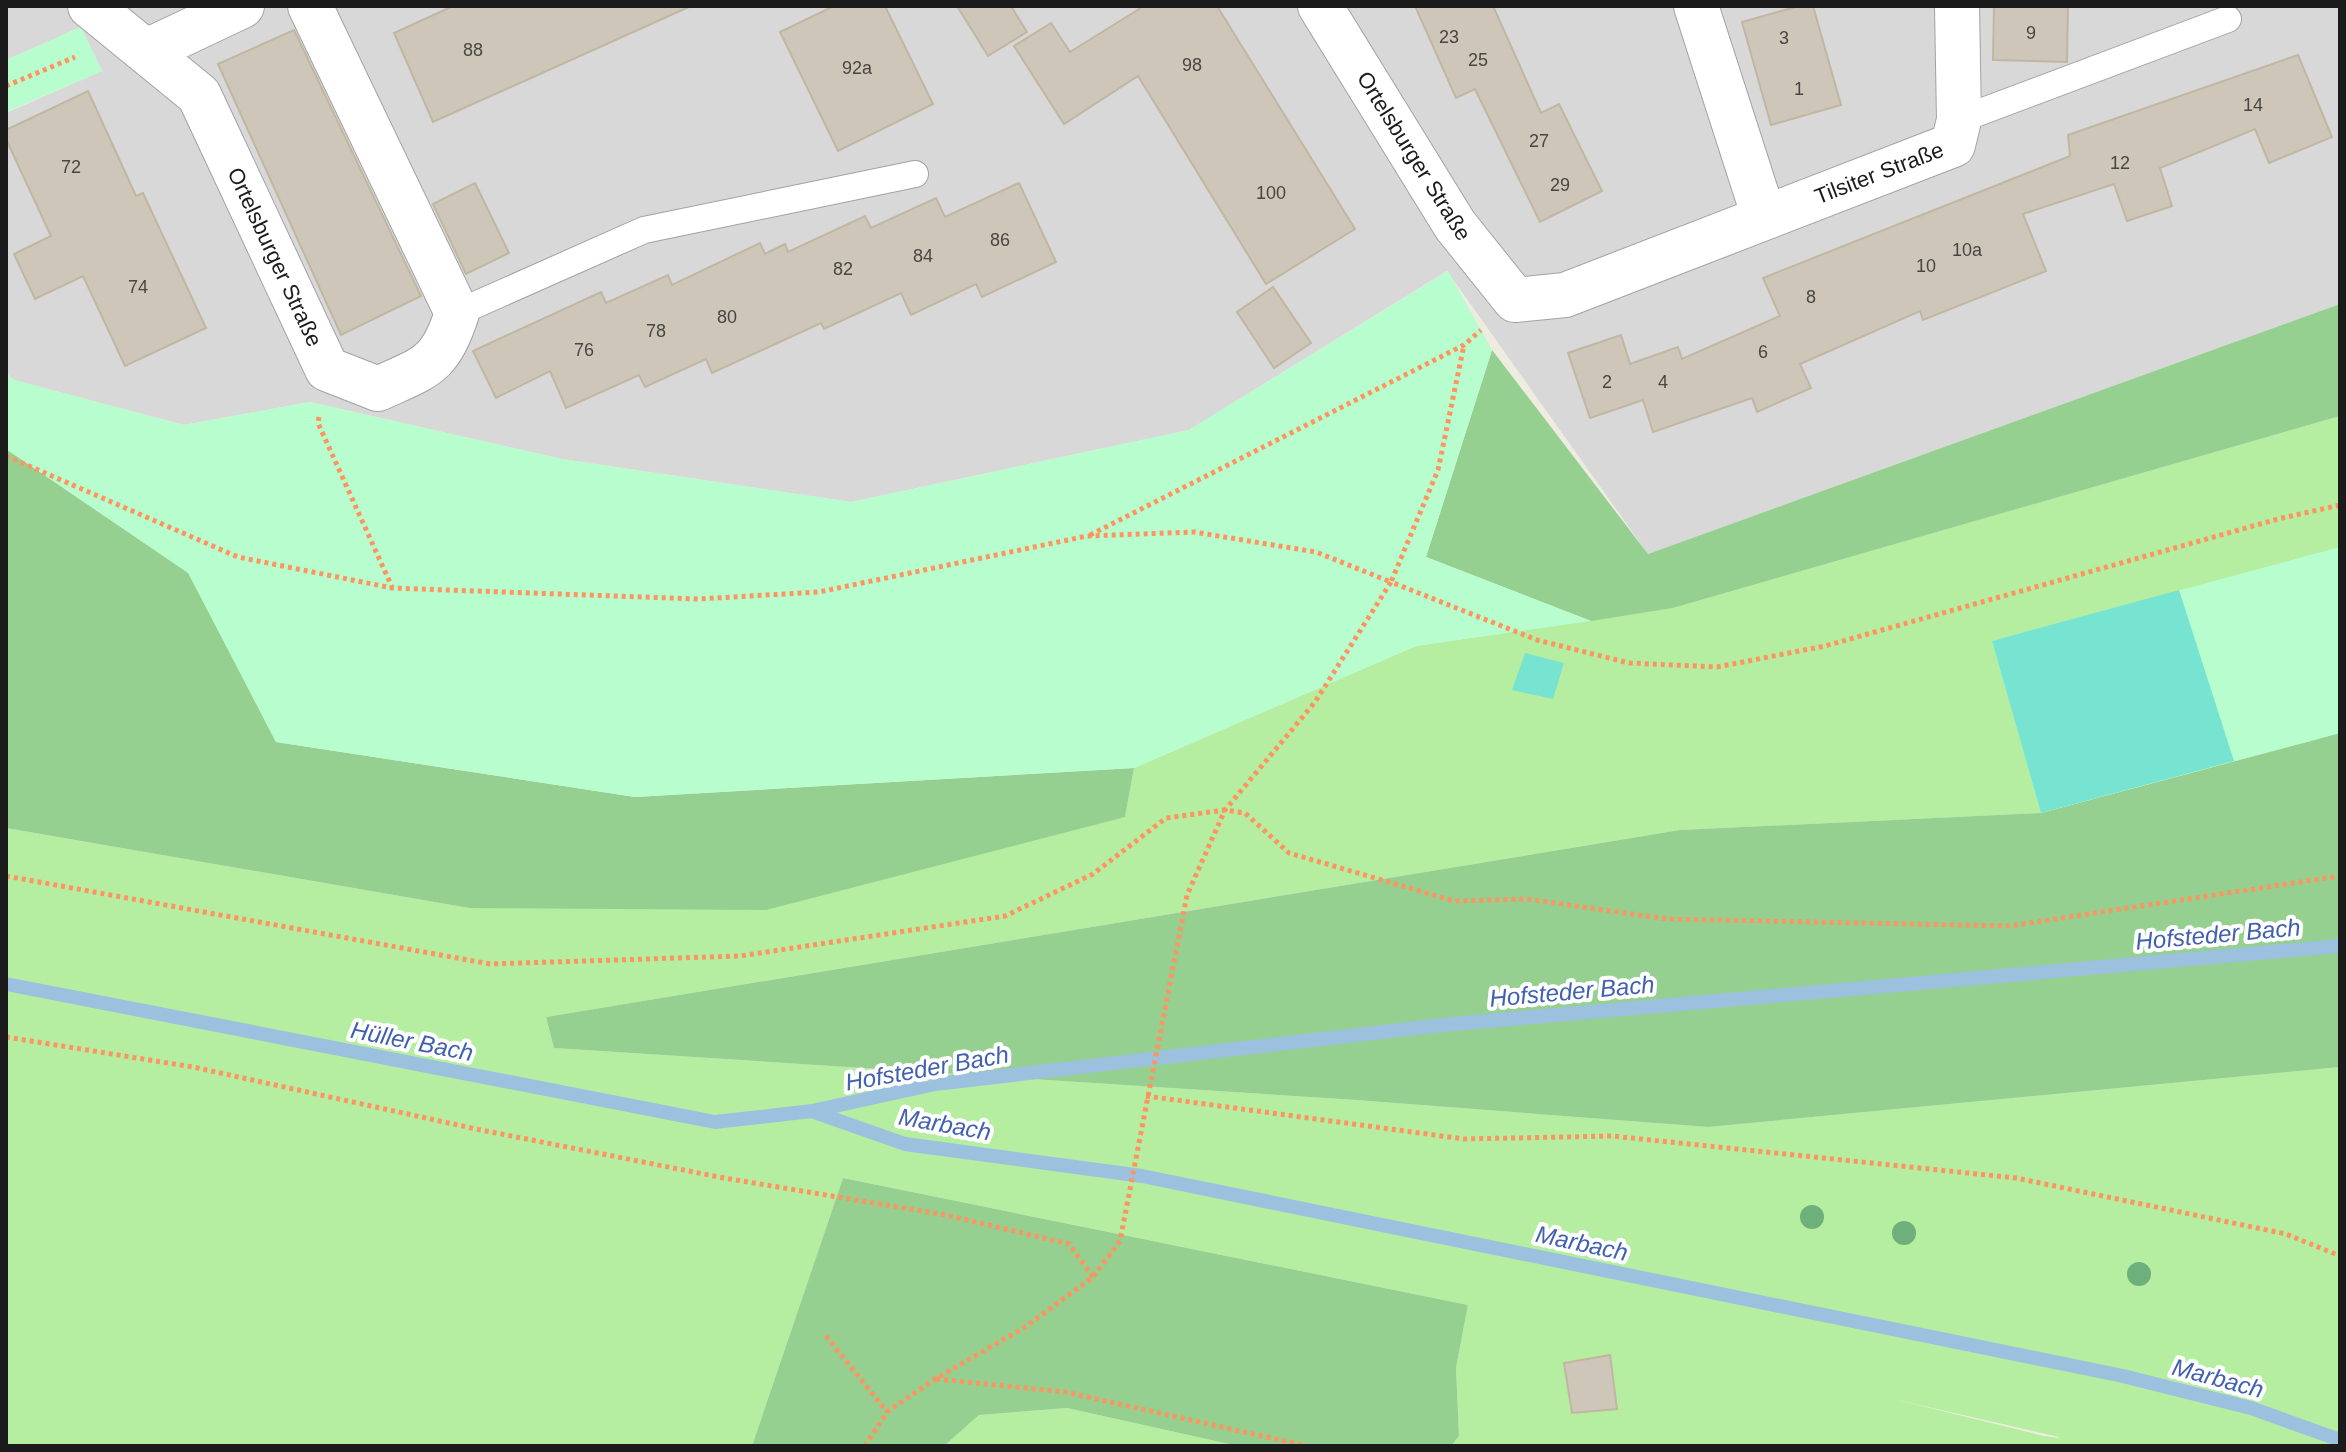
<svg xmlns="http://www.w3.org/2000/svg" width="2346" height="1452" viewBox="0 0 2346 1452" font-family="Helvetica,sans-serif">
<style>
.residential{fill:#d9d8d8}
.grass{fill:#b5eda1;fill-rule:evenodd}
.forest{fill:#95d091}
.park{fill:#b7fdcd}
.pitch{fill:#77e4d2}
.lines{fill:none;stroke-linecap:round;stroke-linejoin:round}
.stream{stroke:#9cc1df;stroke-width:14}
.building{fill:#cec7b9;stroke:#c0b6a1;stroke-width:2}
.lane-casing{stroke:#a2a2a2;stroke-width:28}
.street-casing{stroke:#a2a2a2;stroke-width:46}
.path{stroke:#ff9460;stroke-width:5;stroke-dasharray:4 4;stroke-linecap:butt}
.lane{stroke:#fff;stroke-width:26}
.street{stroke:#fff;stroke-width:44}
.tree{fill:#6db07c}
.labels{text-anchor:middle;dominant-baseline:central;stroke-width:8;stroke-linejoin:round;paint-order:stroke}
.number-label{font-size:18px;fill:#484642}
.street-label{font-size:22px;fill:#1b1b1b;stroke:#fff}
.water-label{font-size:24px;font-style:italic;fill:#4260b1;stroke:#fff}
</style>
<rect width="100%" height="100%" fill="#eeece0"/>
<polygon class="residential" points="6,6 2340,6 2340,304 1648,554 1447,271 1189,430 851,502 562,459 310,402 184,425 14,380 6,373 6,113 102,71 81,27 6,60"/>
<g class="grass">
<path d="M2340,416V733L2041,813L1680,830L546,1017L554,1048L1356,1100L1708,1127L2340,1067V1446H1451L1459,1436L1456,1368L1468,1305L843,1178L752,1446H6V828L469,908L1125,817L1134,768L1416,646L1673,608ZM1889,1398L2059,1437V1438L2044,1436Z"/>
<polygon points="1067,1408 1238,1446 944,1446 979,1415"/>
</g>
<g class="forest">
<polygon points="2340,304 2340,416 1673,608 1591,621 1426,557 1492,350 1648,554"/>
<polygon points="6,449 189,573 276,742 635,797 1134,768 1125,817 766,910 469,908 6,828"/>
<polygon points="2340,733 2340,1067 1708,1127 1356,1100 554,1048 546,1017 1680,830 2041,813"/>
<polygon points="843,1178 1468,1305 1456,1368 1459,1436 1451,1446 1238,1446 1067,1408 979,1415 944,1446 752,1446"/>
</g>
<g class="park">
<polygon points="81,27 102,71 6,112 6,60"/>
<polygon points="1448,271 1492,350 1426,557 1591,621 1416,646 1134,768 635,797 276,742 188,573 6,449 6,373 14,380 184,425 310,402 562,459 851,502 1189,430"/>
<polygon points="2340,547 2340,733 2041,813 1992,641"/>
</g>
<g class="pitch">
<polygon points="2179,590 2234,761 2041,813 1992,641"/>
<polygon points="1525,653 1564,663 1553,699 1512,690"/>
</g>
<g class="lines">
<g class="stream">
<polyline points="6,984 715,1122 812,1111 935,1084 1442,1025 2340,946"/>
<polyline points="814,1112 905,1144 1142,1176 2123,1376 2251,1408 2340,1440"/>
</g>
</g>
<g class="building">
<polygon points="453,6 691,6 433,122 394,33"/>
<polygon points="834,6 885,6 933,104 838,151 780,32"/>
<polygon points="957,6 1011,6 1027,32 988,56"/>
<polygon points="1144,6 1217,6 1355,229 1266,284 1138,76 1064,124 1014,46 1051,23 1070,52"/>
<polygon points="1415,6 1493,6 1541,113 1559,104 1602,191 1540,222 1475,89 1456,98"/>
<polygon points="1799,6 1813,6 1841,105 1771,125 1742,22"/>
<polygon points="1994,6 2068,6 2067,62 1993,60"/>
<polygon points="294,30 421,296 341,335 218,64"/>
<polygon points="2298,55 2332,137 2269,163 2255,129 2160,168 2172,206 2127,221 2114,184 2023,214 2046,271 1923,320 1920,311 1800,364 1811,388 1757,412 1752,398 1653,432 1643,400 1590,418 1568,353 1621,335 1630,364 1678,347 1682,359 1780,316 1763,278 2070,156 2068,135"/>
<polygon points="88,91 136,196 143,193 206,328 125,366 83,276 35,299 14,254 51,236 6,139 6,130"/>
<polygon points="475,183 509,253 466,274 433,204"/>
<polygon points="1019,183 1056,262 982,297 976,284 911,315 901,293 824,329 821,323 712,373 706,359 645,387 639,375 566,408 550,371 496,398 473,351 601,292 606,303 668,275 672,285 760,243 765,254 785,244 788,252 865,216 871,228 936,198 945,217"/>
<polygon points="1273,287 1311,343 1274,368 1237,312"/>
<polygon points="1610,1355 1617,1409 1572,1413 1564,1363"/>
</g>
<g class="lines">
<g class="lane-casing">
<g id="lane">
<polyline points="1959,120 2228,19"/>
<polyline points="457,313 644,230 915,174"/>
</g>
</g>
<g class="street-casing">
<g id="street">
<path d="M90,6L199,95L327,369L378,389C425,367 440,367 457,313L310,6"/>
<polyline points="1320,6 1455,225 1515,300 1565,295 1953,145 1959,120 1957,6"/>
<polyline points="1696,6 1764,217"/>
<polyline points="147,51 242,6"/>
</g>
</g>
<g class="path">
<polyline points="6,86 75,57"/>
<polyline points="319,417 318,423 392,587"/>
<polyline points="6,456 238,557 392,588 698,599 819,592 1087,536 1194,532 1316,552 1391,582 1438,470 1464,345"/>
<polyline points="1090,535 1464,345 1481,330"/>
<polyline points="6,876 490,964 740,956 1005,916 1093,874 1166,818 1225,810 1245,813 1289,853 1454,901 1527,899 1667,919 2009,926 2340,876"/>
<polyline points="6,1037 193,1067 476,1129 724,1178 946,1215 1069,1244 1093,1277"/>
<polyline points="1146,1096 1464,1139 1612,1136 2016,1178 2286,1234 2340,1256"/>
<polyline points="826,1336 887,1412"/>
<polyline points="936,1379 1065,1392 1307,1446"/>
<polyline points="865,1446 887,1412 935,1379 1025,1327 1093,1277 1120,1241 1187,895 1225,810 1315,702 1391,582 1537,640 1629,663 1717,667 1825,646 2278,519 2340,505"/>
</g>
<use href="#lane" class="lane"/>
<use href="#street" class="street"/>
</g>
<g class="tree">
<circle cx="1812" cy="1217" r="12"/>
<circle cx="1904" cy="1233" r="12"/>
<circle cx="2139" cy="1274" r="12"/>
</g>
<g class="labels">
<g class="number-label">
<text x="2031" y="33">9</text>
<text x="1449" y="37">23</text>
<text x="1784" y="38">3</text>
<text x="473" y="50">88</text>
<text x="1478" y="60">25</text>
<text x="1192" y="65">98</text>
<text x="857" y="68">92a</text>
<text x="1799" y="89">1</text>
<text x="2253" y="105">14</text>
<text x="1539" y="141">27</text>
<text x="2120" y="163">12</text>
<text x="71" y="167">72</text>
<text x="1560" y="185">29</text>
<text x="1271" y="193">100</text>
<text x="1000" y="240">86</text>
<text x="1967" y="250">10a</text>
<text x="923" y="256">84</text>
<text x="1926" y="266">10</text>
<text x="843" y="269">82</text>
<text x="138" y="287">74</text>
<text x="1811" y="297">8</text>
<text x="727" y="317">80</text>
<text x="656" y="331">78</text>
<text x="584" y="350">76</text>
<text x="1763" y="352">6</text>
<text x="1607" y="382">2</text>
<text x="1663" y="382">4</text>
</g>
<g class="street-label">
<text transform="translate(1414 156) rotate(58)">Ortelsburger Straße</text>
<text transform="translate(1879 173) rotate(-21)">Tilsiter Straße</text>
<text transform="translate(275 257) rotate(65)">Ortelsburger Straße</text>
</g>
<g class="water-label">
<text transform="translate(2218 934) rotate(-5)">Hofsteder Bach</text>
<text transform="translate(1572 991) rotate(-5)">Hofsteder Bach</text>
<text transform="translate(412 1041) rotate(11)">Hüller Bach</text>
<text transform="translate(927 1068) rotate(-10)">Hofsteder Bach</text>
<text transform="translate(945 1124) rotate(10)">Marbach</text>
<text transform="translate(1582 1243) rotate(12)">Marbach</text>
<text transform="translate(2218 1378) rotate(15)">Marbach</text>
</g>
</g>
<rect width="2346" height="1452" fill="none" stroke="#1b1b1b" stroke-width="16"/>
</svg>
